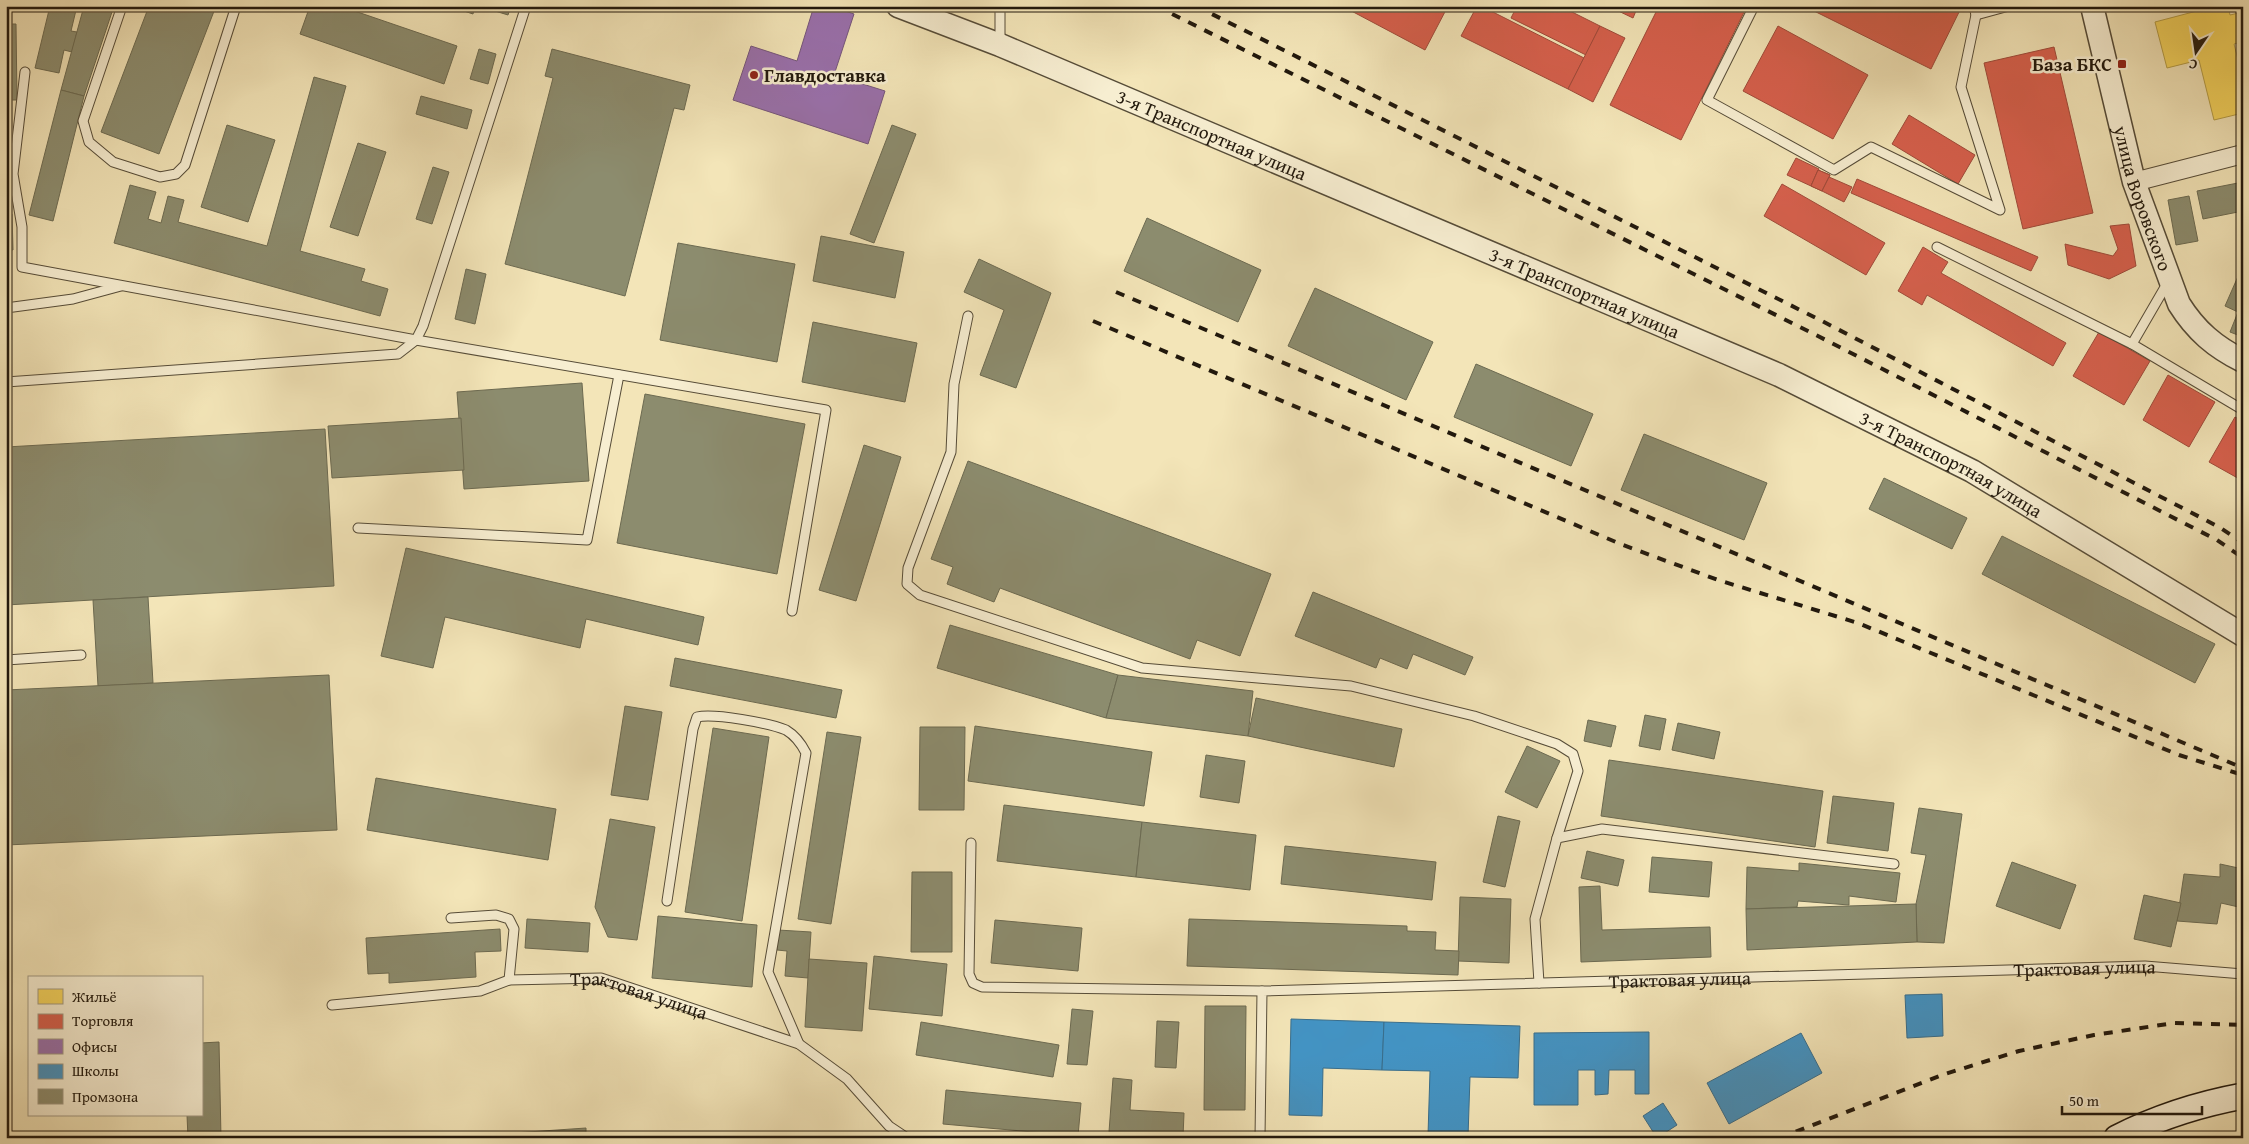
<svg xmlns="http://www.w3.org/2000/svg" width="2249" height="1144" viewBox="0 0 2249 1144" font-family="'Gentium Book Plus',serif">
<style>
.homes{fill:#f6d55c;stroke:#b69d44}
.shops{fill:#d6604d;stroke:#a04b3a}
.offices{fill:#9970ab;stroke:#75567c}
.schools{fill:#4393c3;stroke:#396e8c}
.industry{fill:#8c8c6e;stroke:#6c6a51}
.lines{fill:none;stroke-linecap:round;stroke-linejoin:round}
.service-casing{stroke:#564c38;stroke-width:11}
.minor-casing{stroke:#564c38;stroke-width:20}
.tertiary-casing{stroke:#564c38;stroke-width:25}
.secondary-casing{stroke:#22190d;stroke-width:28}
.service{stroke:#f7eed1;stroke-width:9}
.minor{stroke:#f7eed1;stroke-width:18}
.tertiary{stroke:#f7eed1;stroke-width:22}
.secondary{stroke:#f7eed1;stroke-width:25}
.rail{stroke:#22190d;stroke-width:4;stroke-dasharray:9 9;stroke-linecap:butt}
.poi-dot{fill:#8f2418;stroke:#f7eed1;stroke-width:2}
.labels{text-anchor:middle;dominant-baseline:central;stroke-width:5;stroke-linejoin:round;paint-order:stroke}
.poi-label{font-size:19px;font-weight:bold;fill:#22190d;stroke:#f7eed1;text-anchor:end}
.street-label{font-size:19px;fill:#22190d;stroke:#f7eed1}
</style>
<rect width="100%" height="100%" fill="#f3e5b8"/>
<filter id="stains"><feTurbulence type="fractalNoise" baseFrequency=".004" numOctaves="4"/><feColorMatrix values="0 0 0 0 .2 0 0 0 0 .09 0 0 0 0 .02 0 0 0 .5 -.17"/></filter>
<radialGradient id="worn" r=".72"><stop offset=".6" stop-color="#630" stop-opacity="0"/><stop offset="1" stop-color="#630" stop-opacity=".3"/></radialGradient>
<polygon class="homes" points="2216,6 2228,6 2230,15 2243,12 2243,42 2234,44 2243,79 2243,113 2214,120 2199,60 2167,68 2155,22"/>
<g class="shops">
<polygon points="1342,6 1448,6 1425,50"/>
<polygon points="1477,6 1481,6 1584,58 1568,89 1461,36"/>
<polygon points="1506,6 1560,6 1600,26 1586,55 1511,18 1515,10"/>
<polygon points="1608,6 1638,6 1633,18"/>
<polygon points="1659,6 1747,6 1681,140 1610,105"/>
<polygon points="1804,6 1962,6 1931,69"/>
<polygon points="1600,26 1625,38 1593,102 1568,89"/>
<polygon points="1778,26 1868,75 1833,139 1743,91"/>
<polygon points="2054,47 2093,213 2023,229 1984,63"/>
<polygon points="1909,115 1975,155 1958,184 1892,144"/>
<polygon points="1796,158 1819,169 1811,186 1787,175"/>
<polygon points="1818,170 1830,175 1822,191 1811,186"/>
<polygon points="1818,170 1830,175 1822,191 1811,186"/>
<polygon points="1829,177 1852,187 1844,202 1822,191"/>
<polygon points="1857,179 2038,257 2031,271 1851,193"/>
<polygon points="1782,184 1885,243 1866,275 1764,216"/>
<polygon points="2129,224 2136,266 2109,279 2068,265 2065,244 2113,256 2118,249 2110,226"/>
<polygon points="1923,247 1948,262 1941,273 2066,343 2053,366 1927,295 1922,305 1898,291"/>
<polygon points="2099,332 2150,361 2124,405 2073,376"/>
<polygon points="2168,375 2215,402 2189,447 2143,420"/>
<polygon points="2235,417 2243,421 2243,481 2209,462"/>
</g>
<polygon class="offices" points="814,6 831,6 854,14 834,75 885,91 868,144 733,100 751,46 797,61"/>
<g class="schools">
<polygon points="1942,994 1943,1036 1907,1038 1905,995"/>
<polygon points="1291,1019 1384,1022 1382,1070 1323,1068 1322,1116 1289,1115"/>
<polygon points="1384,1022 1520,1026 1518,1078 1470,1077 1468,1137 1428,1135 1430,1071 1382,1070"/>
<polygon points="1649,1032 1649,1094 1635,1094 1635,1070 1609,1070 1608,1094 1595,1095 1595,1070 1578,1070 1578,1105 1534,1105 1534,1033"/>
<polygon points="1801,1033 1822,1073 1729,1124 1707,1083"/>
<polygon points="1663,1103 1677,1125 1657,1138 1643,1116"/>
</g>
<g class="industry">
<polygon points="50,6 77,6 71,31 77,32 72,52 64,50 59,73 35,68"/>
<polygon points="84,6 114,6 84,96 61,90"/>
<polygon points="149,6 216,6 159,154 101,132"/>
<polygon points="310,6 340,6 457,46 444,84 300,34"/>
<polygon points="449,6 475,6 473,14"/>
<polygon points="479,6 511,6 508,15"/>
<polygon points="6,24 16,24 17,100 6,100"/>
<polygon points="479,49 496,54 488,84 470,79"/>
<polygon points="552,49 690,85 684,110 674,108 625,296 505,264 553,78 545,76"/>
<polygon points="314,77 346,86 300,251 365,269 361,281 388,289 380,316 114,243 130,185 156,192 148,219 161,223 168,196 184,200 178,222 267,246"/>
<polygon points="61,90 84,96 53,221 29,215"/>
<polygon points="421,96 472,110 467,129 416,114"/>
<polygon points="227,125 275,140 248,222 201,207"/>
<polygon points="892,125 916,134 874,243 850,234"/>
<polygon points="358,143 386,152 358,236 330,227"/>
<polygon points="433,167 449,172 432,224 416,219"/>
<polygon points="2243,182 2243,211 2203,219 2197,191"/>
<polygon points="2189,196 2198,241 2176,245 2168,200"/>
<polygon points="6,214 12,214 13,250 6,250"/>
<polygon points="1147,218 1261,270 1238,322 1124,271"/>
<polygon points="821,236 904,252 895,298 813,281"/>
<polygon points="678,243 795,264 777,362 660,340"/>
<polygon points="979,259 1051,293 1016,388 980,375 1004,310 964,292"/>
<polygon points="2243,265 2243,337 2230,332 2238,312 2225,306"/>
<polygon points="466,269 486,274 475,324 455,319"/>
<polygon points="1315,288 1433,342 1406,400 1288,346"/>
<polygon points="813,322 917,343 905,402 802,382"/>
<polygon points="1476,364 1593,414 1571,466 1454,417"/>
<polygon points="582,383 589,481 464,489 457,392"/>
<polygon points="645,394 805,424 777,574 617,543"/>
<polygon points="461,418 464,470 332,478 328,426"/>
<polygon points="325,429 334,586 6,605 6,447"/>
<polygon points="1644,434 1767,483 1744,540 1621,490"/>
<polygon points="864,445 901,457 856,601 819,590"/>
<polygon points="968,461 1271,574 1240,656 1197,640 1190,659 1000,588 994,602 947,584 953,567 931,559"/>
<polygon points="1884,478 1967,518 1952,549 1869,509"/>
<polygon points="2002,536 2215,644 2195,683 1982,574"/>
<polygon points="406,548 704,617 698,645 586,619 580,648 445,617 433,668 381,656"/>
<polygon points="1313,592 1473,657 1465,675 1413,654 1407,669 1380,658 1376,668 1295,636"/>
<polygon points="148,597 153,683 98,686 93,600"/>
<polygon points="950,625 1118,675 1106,718 937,668"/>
<polygon points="675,658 842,690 836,718 670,686"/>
<polygon points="329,675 337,830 6,845 6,690"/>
<polygon points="1118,675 1253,691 1248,736 1106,718"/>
<polygon points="1256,698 1402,729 1394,767 1248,736"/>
<polygon points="625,706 662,712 648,800 611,795"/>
<polygon points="1645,715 1666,719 1660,750 1639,746"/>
<polygon points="1588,720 1616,726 1611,747 1584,741"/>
<polygon points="1678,723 1720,732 1714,759 1672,750"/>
<polygon points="975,726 1152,752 1144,806 968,781"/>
<polygon points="920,727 965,727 964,810 919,810"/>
<polygon points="713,728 769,737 742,921 685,912"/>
<polygon points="827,732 861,737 831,924 798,919"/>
<polygon points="1527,746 1560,761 1537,808 1505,792"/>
<polygon points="1206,755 1245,761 1239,803 1200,797"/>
<polygon points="1609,760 1823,791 1815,847 1601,816"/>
<polygon points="376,778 556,809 548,860 367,830"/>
<polygon points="1833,796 1894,803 1888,851 1827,843"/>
<polygon points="1004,805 1142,822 1136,877 997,861"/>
<polygon points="1919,808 1962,814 1944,943 1917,942 1916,904 1926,855 1911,853"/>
<polygon points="1498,816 1520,821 1505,887 1483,882"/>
<polygon points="610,819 655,827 637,940 608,937 595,907"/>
<polygon points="1142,822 1256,835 1250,890 1136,877"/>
<polygon points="1285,846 1436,862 1432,900 1281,884"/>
<polygon points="1587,851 1624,860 1618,886 1581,878"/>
<polygon points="1652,857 1712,862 1709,897 1649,892"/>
<polygon points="2012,862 2076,885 2060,929 1996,906"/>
<polygon points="1799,863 1900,873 1896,902 1849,896 1849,905 1798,901 1797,907 1746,909 1747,867 1799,871"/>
<polygon points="2220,864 2243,869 2243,908 2221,903 2217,924 2177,921 2184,874 2220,877"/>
<polygon points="912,872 952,872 952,952 911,952"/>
<polygon points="1600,886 1602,930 1710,927 1711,957 1581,962 1579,887"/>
<polygon points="2144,895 2181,903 2171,947 2134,939"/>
<polygon points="1460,897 1511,899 1509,963 1458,961"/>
<polygon points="1916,904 1917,942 1747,950 1746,909"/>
<polygon points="658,916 757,925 752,987 652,978"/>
<polygon points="527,919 590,923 588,952 525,948"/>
<polygon points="1189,919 1407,926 1407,931 1436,932 1435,950 1459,951 1458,975 1187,966"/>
<polygon points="995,920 1082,928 1078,971 991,963"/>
<polygon points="500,929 501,951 475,952 476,977 389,983 389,973 368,974 366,938"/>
<polygon points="778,930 811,932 808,978 785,976 787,951 777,950"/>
<polygon points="874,956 947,964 942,1016 869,1009"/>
<polygon points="809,959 867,963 862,1031 805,1027"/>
<polygon points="1205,1006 1246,1006 1245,1110 1204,1110"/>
<polygon points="1072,1009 1093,1011 1087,1065 1067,1064"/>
<polygon points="1157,1021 1179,1022 1176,1068 1155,1067"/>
<polygon points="921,1022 1059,1045 1053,1077 916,1055"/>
<polygon points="219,1042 221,1138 188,1138 187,1115 201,1115 201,1043"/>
<polygon points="1113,1078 1132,1080 1130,1110 1184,1113 1183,1137 1109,1132"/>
<polygon points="946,1090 1081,1103 1078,1136 943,1124"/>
<polygon points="586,1128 586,1138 441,1138"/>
</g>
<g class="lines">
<g class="service-casing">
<g id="service">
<polyline points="122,6 83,121 89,142 113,162 160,177 176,174 185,165 236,6"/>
<polyline points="1754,6 1707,100 1834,170 1871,147 2000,210 1961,87 1976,15 1974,6"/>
<polyline points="1976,15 2009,6"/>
<polyline points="1000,45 1000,6"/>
<polyline points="25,72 13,174 22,227 22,267 416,340 826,410 792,611"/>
<polyline points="1937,247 2132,344"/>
<polyline points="2168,282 2132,344 2243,410"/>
<polyline points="6,308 73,299 121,286"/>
<polyline points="968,316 954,384 951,452 908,568 907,584 920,595 1142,668 1351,686 1474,716 1557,744 1573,754 1578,771 1557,838"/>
<polyline points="6,382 398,354 416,340 423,326 526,6"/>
<polyline points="358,528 587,540 619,375"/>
<polyline points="6,660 81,655"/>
<polyline points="971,843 969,974 973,983 982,987 1262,991"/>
<path d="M667,901L693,729L697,717C714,713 769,723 786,730C796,736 801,743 806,753L768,972L799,1044"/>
<polyline points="451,918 496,915 509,919 514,929 509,980"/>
<polyline points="1539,983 1535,919 1557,838 1602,829 1894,864"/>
<path id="s1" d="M332,1005L480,991L509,980L601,978L799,1044L847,1079L889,1126L907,1138"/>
<path id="s2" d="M1260,1138L1262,991L2145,966L2243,974"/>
</g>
</g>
<g class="minor-casing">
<polyline id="minor" points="2134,182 2243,154"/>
</g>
<g class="tertiary-casing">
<g id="tertiary">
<path id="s3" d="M898,6L1000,45L1779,375L1972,471L2243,635"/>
<path id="s4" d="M2092,6L2134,182L2179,304C2196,331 2215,347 2243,361"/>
</g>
</g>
<g class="secondary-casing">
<path id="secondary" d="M2117,1138C2156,1118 2200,1104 2243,1096"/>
</g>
<use href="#service" class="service"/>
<use href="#minor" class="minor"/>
<use href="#tertiary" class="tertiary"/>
<use href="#secondary" class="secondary"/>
<g class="rail">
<polyline points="1156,6 1812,333 2217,540 2243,558"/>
<polyline points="1196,6 1820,320 2219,527 2243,543"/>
<polyline points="1116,292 2243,768"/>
<polyline points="1093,321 1623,545 1718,580 1858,623 2179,755 2243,775"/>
<polyline points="1779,1138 1945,1074 2019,1051 2094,1035 2174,1023 2243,1025"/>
</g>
</g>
<g class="poi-dot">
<rect x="2117" y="59" width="10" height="10" rx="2.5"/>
<circle cx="754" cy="75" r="5"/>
</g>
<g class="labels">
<g class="poi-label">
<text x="2112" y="64">База БКС</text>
<text x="764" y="75" text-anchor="start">Главдоставка</text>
</g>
<g class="street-label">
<text stroke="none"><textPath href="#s3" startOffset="339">3-я Транспортная улица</textPath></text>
<text stroke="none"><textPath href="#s4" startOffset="199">улица Воровского</textPath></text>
<text stroke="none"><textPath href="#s3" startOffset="744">3-я Транспортная улица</textPath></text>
<text stroke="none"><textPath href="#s3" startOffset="1149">3-я Транспортная улица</textPath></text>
<text stroke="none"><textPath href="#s2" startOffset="970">Трактовая улица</textPath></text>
<text stroke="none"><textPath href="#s2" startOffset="565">Трактовая улица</textPath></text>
<text stroke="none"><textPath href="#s1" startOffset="312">Трактовая улица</textPath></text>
</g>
</g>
<rect width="2249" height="1144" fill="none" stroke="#f3e5b8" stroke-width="25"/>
<rect x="8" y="8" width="2234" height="1129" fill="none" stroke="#22190d" stroke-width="2.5"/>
<rect x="12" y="12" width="2224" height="1119" fill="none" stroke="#22190d"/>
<rect x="28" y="976" width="175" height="140" fill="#f7eed1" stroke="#a29983"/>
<rect x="38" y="989" width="25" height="15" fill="#f6d55c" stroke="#a29983"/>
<text x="72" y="1002" font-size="15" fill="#22190d">Жильё</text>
<rect x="38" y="1014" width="25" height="15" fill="#d6604d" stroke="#a29983"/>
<text x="72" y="1026" font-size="15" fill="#22190d">Торговля</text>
<rect x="38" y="1039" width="25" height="15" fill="#9970ab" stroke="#a29983"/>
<text x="72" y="1052" font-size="15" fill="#22190d">Офисы</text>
<rect x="38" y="1064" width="25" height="15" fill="#4393c3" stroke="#a29983"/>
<text x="72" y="1076" font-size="15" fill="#22190d">Школы</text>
<rect x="38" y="1089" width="25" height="15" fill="#8c8c6e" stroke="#a29983"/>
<text x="72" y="1102" font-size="15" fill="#22190d">Промзона</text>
<g transform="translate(2196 52) rotate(193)" stroke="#f7eed1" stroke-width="4" paint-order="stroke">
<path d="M0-4L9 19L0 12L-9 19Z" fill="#22190d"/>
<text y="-8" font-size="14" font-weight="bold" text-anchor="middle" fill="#22190d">С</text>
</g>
<path d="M2062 1106v8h140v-8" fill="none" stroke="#22190d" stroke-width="2.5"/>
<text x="2069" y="1106" font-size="15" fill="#22190d" stroke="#f7eed1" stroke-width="4" paint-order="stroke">50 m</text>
<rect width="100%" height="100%" filter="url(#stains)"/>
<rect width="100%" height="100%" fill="url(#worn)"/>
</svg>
